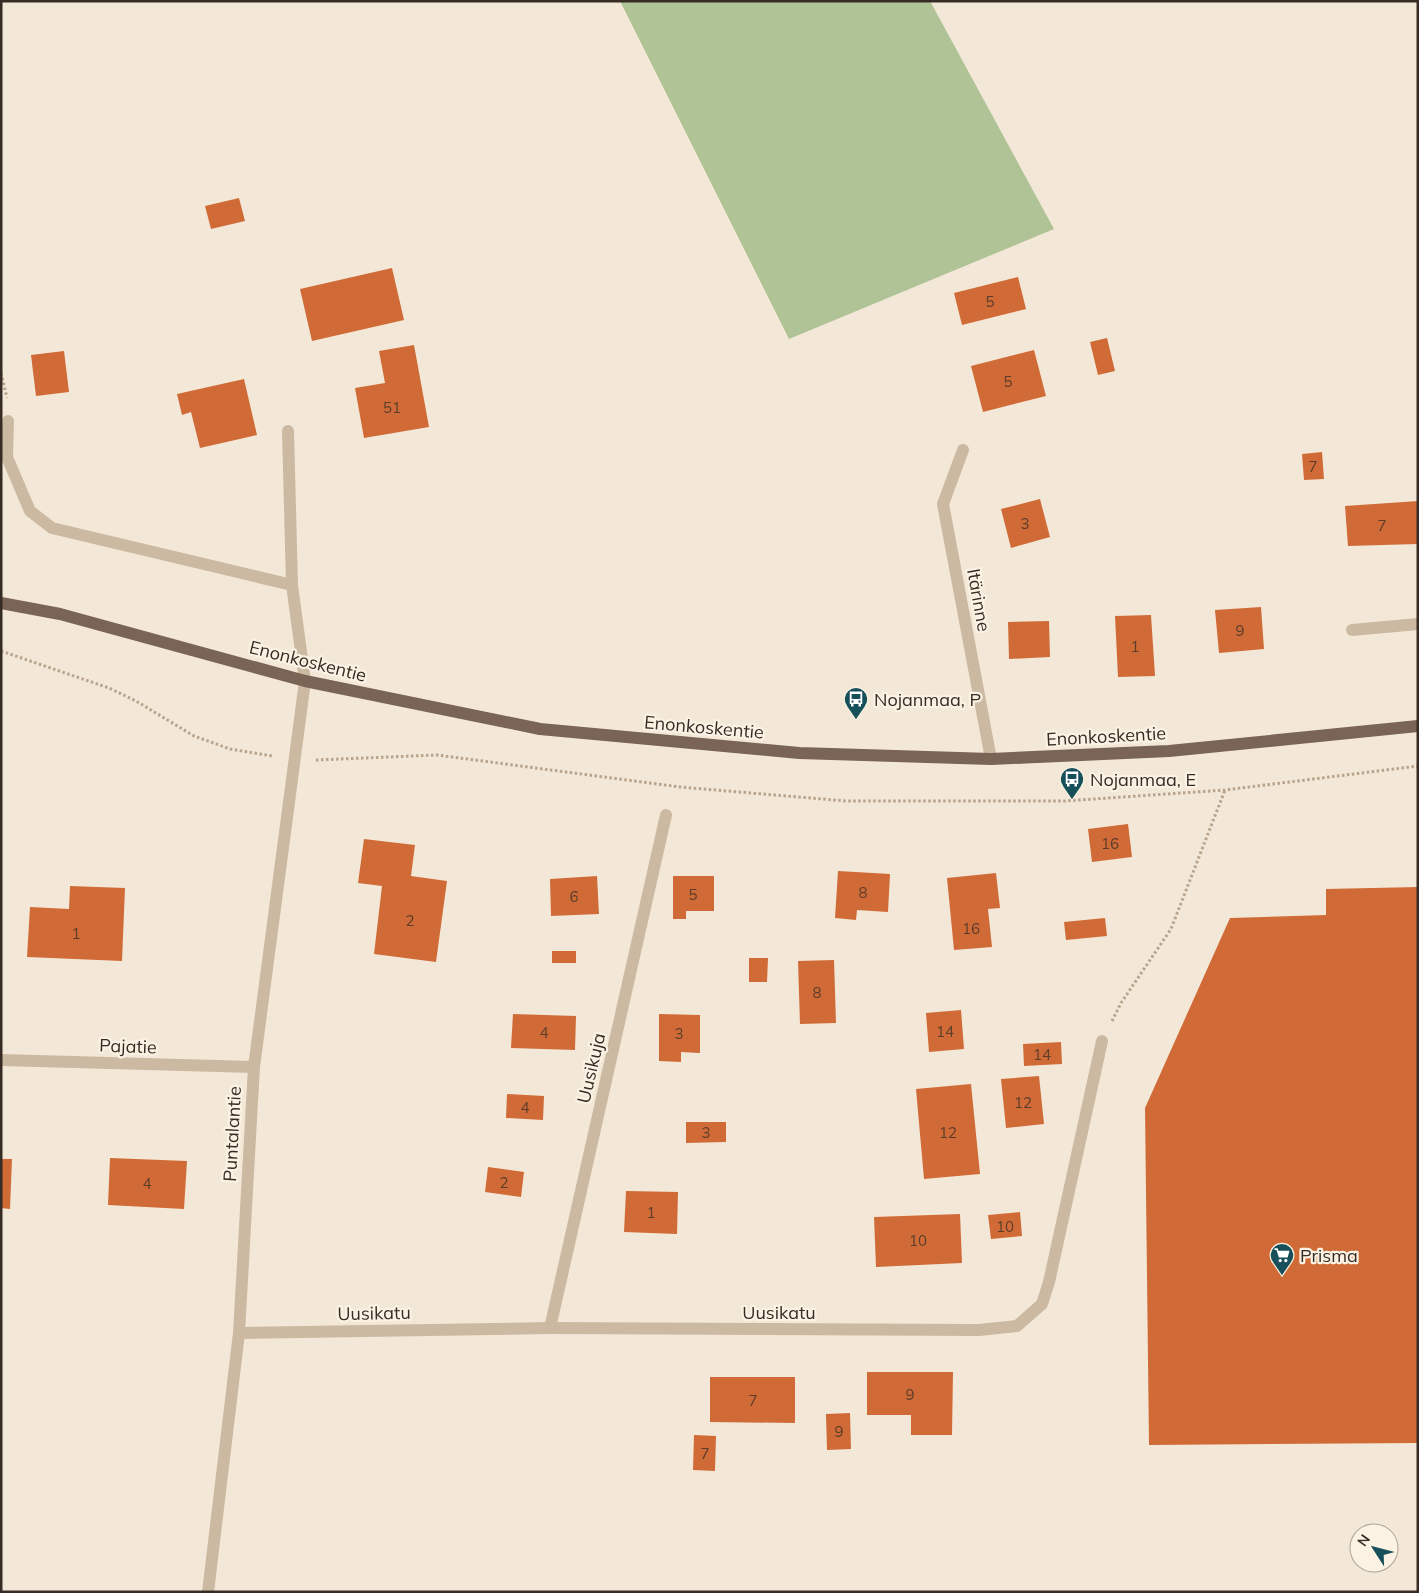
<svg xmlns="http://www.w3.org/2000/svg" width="1419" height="1593" viewBox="0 0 1419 1593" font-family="Mulish,sans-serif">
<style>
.green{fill:#b0c396}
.building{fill:#d06b37}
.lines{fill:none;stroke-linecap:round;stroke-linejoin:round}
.path{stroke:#b8a38c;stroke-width:3;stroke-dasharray:2.5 2.5;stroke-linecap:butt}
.minor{stroke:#ccb9a2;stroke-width:12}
.major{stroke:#796455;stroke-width:12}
.labels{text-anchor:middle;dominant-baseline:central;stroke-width:4.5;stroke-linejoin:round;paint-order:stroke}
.number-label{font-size:15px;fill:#5c3c2a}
.street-label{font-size:18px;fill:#362c25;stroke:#fbf2e3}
.poi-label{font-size:18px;fill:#362c25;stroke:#fbf2e3;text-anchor:start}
</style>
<rect width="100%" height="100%" fill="#f3e8d7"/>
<polygon class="green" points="620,1 930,1 1054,229 789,339"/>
<g class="building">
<polygon points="239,198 245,221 211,229 205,206"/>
<polygon points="392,268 404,320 312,341 300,289"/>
<polygon points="1018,277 1026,309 962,325 954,293"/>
<polygon points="1107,338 1115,371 1098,375 1090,342"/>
<polygon points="414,345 429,427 364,438 355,388 385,383 379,351"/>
<polygon points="1034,350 1046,396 983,412 971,366"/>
<polygon points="64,351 69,392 36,396 31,355"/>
<polygon points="244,379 257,435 200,448 191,412 182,415 177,394"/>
<polygon points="1322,452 1324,479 1304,480 1302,454"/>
<polygon points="1040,499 1050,537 1011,548 1001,509"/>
<polygon points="1418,501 1418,544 1348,546 1345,506"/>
<polygon points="1261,607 1264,649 1219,653 1215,610"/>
<polygon points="1151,615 1155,676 1118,677 1115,616"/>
<polygon points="1049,621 1050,657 1009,659 1008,622"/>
<polygon points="1128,824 1132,857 1092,862 1088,829"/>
<polygon points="364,839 415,845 411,876 447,881 436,962 374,954 382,886 358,883"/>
<polygon points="838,871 890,874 888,912 857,910 856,920 835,918"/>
<polygon points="996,873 1000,908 988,909 992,947 954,950 947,878"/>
<polygon points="597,876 599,914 551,916 550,879"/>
<polygon points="673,876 714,876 714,911 686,911 686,919 673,919"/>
<polygon points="70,886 125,888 122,961 27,957 30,907 69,909"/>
<polygon points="1418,887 1418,1443 1149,1445 1145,1108 1230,918 1326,915 1326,889"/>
<polygon points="1105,918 1107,936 1066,940 1064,922"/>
<rect x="552" y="951" width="24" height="12"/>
<polygon points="749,958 768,958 767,982 749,982"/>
<polygon points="834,960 836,1023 800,1024 798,961"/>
<polygon points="961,1010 964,1049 929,1052 926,1013"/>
<polygon points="513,1014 576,1016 575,1050 511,1048"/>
<polygon points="659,1014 700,1015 700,1053 681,1052 681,1062 659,1061"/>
<polygon points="1061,1042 1062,1064 1024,1066 1023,1044"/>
<polygon points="1039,1076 1044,1124 1006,1128 1001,1079"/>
<polygon points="971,1084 980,1174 924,1179 916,1089"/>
<polygon points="507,1094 544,1096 543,1120 506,1118"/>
<polygon points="686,1122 726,1122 726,1142 686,1143"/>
<polygon points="110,1158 187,1161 184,1209 108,1205"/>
<polygon points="1,1159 12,1159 10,1209 1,1208"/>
<polygon points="488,1167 524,1172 521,1197 485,1192"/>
<polygon points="626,1191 678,1192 677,1234 624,1232"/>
<polygon points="1020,1212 1022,1236 991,1239 988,1215"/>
<polygon points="960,1214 962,1263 876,1267 874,1217"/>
<polygon points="867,1372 953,1372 952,1435 911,1435 911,1415 867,1415"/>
<polygon points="710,1377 795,1377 795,1423 710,1422"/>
<polygon points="850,1413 851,1449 827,1450 826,1414"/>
<polygon points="694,1435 716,1436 715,1471 693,1470"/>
</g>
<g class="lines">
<g class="path">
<polyline points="1,373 7,398"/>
<polyline points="1,651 109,688 136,701 194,736 230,749 272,756"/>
<polyline points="316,760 437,755 680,787 846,801 1065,801 1225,790 1418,766"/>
<polyline points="1112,1021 1121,1003 1171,929 1225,790"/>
</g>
<g class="minor">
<polyline points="8,421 7,457 30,511 52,528 292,585"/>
<polyline points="963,450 943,504 991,759"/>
<polyline points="1352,630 1418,624"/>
<polyline points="1,1060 254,1067"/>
<polyline points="550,1328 666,815"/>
<polyline points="239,1333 550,1328 979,1330 1017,1326 1042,1304 1049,1282 1102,1041"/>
<polyline points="208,1592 239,1333 254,1067 305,681 292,585 288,431"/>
</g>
<polyline class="major" points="1,603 60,614 305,681 540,729 799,753 991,759 1169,751 1418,726"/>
</g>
<defs>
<g id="bus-pin" transform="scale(1.25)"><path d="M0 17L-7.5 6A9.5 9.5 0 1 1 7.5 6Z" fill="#17505a" stroke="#fbf2e3"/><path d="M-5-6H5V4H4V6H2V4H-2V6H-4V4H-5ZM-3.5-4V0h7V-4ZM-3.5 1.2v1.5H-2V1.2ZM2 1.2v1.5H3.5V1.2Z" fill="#fff"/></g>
<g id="supermarket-pin" transform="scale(1.25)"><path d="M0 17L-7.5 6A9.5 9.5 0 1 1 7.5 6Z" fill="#17505a" stroke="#fbf2e3"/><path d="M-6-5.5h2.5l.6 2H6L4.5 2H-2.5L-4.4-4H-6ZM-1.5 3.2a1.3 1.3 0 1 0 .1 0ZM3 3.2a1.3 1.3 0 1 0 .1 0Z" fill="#fff"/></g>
</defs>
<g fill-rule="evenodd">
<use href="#bus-pin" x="856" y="699"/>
<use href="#bus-pin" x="1072" y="779"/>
<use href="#supermarket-pin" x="1282" y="1255"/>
</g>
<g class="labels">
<g class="number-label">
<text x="990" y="301">5</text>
<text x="1008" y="381">5</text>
<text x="392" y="407">51</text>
<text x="1313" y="466">7</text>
<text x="1025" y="523">3</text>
<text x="1382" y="525">7</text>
<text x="1240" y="630">9</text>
<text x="1135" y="646">1</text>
<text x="1110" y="843">16</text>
<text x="863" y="892">8</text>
<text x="693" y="894">5</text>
<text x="574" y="896">6</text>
<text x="410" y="920">2</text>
<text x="971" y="928">16</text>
<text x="76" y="933">1</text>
<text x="817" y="992">8</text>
<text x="945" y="1031">14</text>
<text x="544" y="1032">4</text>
<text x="679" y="1033">3</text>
<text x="1042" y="1054">14</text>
<text x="1023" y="1102">12</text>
<text x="525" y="1107">4</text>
<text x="706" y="1132">3</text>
<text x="948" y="1132">12</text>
<text x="504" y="1182">2</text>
<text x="147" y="1183">4</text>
<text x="651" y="1212">1</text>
<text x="1005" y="1226">10</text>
<text x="918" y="1240">10</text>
<text x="910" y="1394">9</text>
<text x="753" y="1400">7</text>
<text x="839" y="1431">9</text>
<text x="705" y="1453">7</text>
</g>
<g class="street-label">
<text transform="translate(979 600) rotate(80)">Itärinne</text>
<text transform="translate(308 661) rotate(14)">Enonkoskentie</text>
<text transform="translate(704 727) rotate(5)">Enonkoskentie</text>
<text transform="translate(1106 736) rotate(-3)">Enonkoskentie</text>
<text transform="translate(128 1046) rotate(2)">Pajatie</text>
<text transform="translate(591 1068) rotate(-77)">Uusikuja</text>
<text transform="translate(232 1134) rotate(-87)">Puntalantie</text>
<text x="779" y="1312">Uusikatu</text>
<text transform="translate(374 1313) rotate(-1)">Uusikatu</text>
</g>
<g class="poi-label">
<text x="874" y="699">Nojanmaa, P</text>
<text x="1090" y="779">Nojanmaa, E</text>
<text x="1300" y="1255">Prisma</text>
</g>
</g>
<rect width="1419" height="1593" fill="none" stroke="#362c25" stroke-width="5"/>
<g transform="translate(1374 1548) rotate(306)"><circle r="24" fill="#fbf2e3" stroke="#aca397"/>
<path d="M0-4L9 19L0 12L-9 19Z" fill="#17505a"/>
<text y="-8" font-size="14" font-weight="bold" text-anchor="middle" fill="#362c25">N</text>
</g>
</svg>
